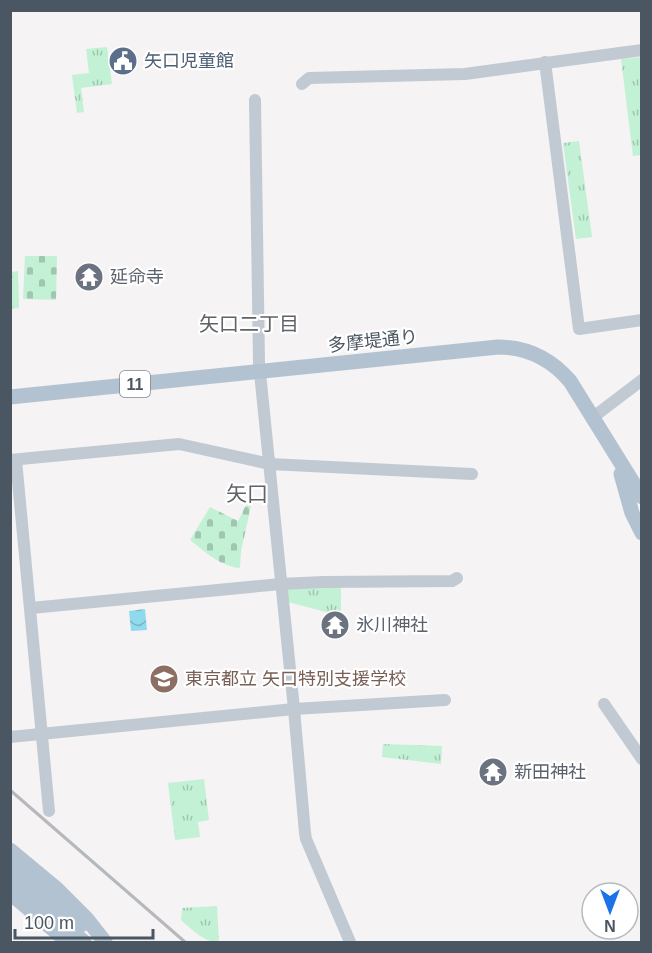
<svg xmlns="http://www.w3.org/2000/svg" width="652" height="953" viewBox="0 0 652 953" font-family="Helvetica,'Noto Sans JP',sans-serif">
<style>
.cemetery{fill:url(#cemetery-stones)}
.park{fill:url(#park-tufts)}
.water{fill:url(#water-waves)}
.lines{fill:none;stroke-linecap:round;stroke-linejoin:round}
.tertiary{stroke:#c1cad2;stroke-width:12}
.primary{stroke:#b3c2d1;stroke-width:15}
.rail{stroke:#b5b8bd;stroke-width:3}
.labels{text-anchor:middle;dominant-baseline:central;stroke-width:4.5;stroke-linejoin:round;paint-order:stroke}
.shield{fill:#fff;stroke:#808990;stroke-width:1.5}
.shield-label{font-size:16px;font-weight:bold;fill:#4a5661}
.service-label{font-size:18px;fill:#4e5e75;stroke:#fff;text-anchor:start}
.worship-label{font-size:18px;fill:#5b616d;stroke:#fff;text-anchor:start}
.street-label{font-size:18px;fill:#4a5661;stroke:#fff}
.education-label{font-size:18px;fill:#785e54;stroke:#fff;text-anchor:start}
.neighbourhood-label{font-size:20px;fill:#5f6368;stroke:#fff}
.quarter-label{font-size:21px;fill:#5f6368;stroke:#fff}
</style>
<defs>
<pattern id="cemetery-stones" width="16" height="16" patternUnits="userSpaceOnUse" patternTransform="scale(1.5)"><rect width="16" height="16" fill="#c3f1d5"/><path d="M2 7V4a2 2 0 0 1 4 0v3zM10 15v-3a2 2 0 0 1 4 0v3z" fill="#a0c6b0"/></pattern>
<pattern id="park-tufts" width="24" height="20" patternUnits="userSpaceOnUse" patternTransform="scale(1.5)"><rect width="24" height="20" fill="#c3f1d5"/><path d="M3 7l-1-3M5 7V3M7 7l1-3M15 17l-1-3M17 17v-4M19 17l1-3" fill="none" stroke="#a0c6b0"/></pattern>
<pattern id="water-waves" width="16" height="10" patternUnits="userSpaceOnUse" patternTransform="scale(1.5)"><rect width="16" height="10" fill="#90daee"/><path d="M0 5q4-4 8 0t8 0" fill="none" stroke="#78b4c4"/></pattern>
</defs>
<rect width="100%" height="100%" fill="#f5f3f3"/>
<g class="cemetery">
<polygon points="25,256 57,256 56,300 23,299"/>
<path d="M246,505L251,506L241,551L240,568C220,566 205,552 190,540L210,507L238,521Z"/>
</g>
<g class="park">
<polygon points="107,47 112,84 81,88 84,112 77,113 72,75 89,73 86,49"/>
<polygon points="641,57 641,155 633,156 621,59"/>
<polygon points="579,141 592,237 576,239 563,143"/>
<polygon points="18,271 19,308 11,309 11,272"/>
<polygon points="341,587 341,616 288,602 287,589"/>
<polygon points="383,744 442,746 441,764 382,757"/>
<polygon points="204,779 209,820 198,822 200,837 175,840 168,783"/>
<path d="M217,906L219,942C205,943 191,929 181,920L182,908Z"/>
</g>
<polygon class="water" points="145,609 147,630 131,631 129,611"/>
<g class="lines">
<g class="tertiary">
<polyline points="545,62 579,329 642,320"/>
<polyline points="302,84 309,78 465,74 642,50"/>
<polyline points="255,100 259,363 294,709 305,833 306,839 350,942"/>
<polyline points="592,418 642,380"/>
<polyline points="10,460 179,444 270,464 472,474"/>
<polyline points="16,460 49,811"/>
<polyline points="31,608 281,584 323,582 452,581 457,578"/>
<polyline points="604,704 642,759"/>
<polyline points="10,737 294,709 445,700"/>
</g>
<g class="primary">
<path d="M10,397L498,347C527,347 551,359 570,381L642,497"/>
<polyline points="621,474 632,513 642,533"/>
<polyline points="10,850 57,889 87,919 105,942"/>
<polyline points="10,864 81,925"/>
<polyline points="10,879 84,942"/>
<polyline points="10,893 68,942"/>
</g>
<polyline class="rail" points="10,790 185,942"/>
</g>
<defs>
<g id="civic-disc" transform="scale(1.5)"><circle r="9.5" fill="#5c6f8a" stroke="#fff"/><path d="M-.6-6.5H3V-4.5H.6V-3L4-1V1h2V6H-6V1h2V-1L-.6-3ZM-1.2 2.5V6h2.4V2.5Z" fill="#fff"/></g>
<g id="temple-disc" transform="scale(1.5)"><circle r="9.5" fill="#6b7280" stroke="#fff"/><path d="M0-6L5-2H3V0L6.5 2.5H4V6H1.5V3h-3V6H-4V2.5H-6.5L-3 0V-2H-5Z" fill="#fff"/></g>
<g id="school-disc" transform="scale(1.5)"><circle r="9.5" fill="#8d6e63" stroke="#fff"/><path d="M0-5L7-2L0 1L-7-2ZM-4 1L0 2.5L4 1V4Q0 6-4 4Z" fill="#fff"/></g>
</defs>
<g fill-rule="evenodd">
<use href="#civic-disc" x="123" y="61"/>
<use href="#temple-disc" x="89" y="277"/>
<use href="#temple-disc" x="335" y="625"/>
<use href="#school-disc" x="164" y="679"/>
<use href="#temple-disc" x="493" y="772"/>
</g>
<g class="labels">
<rect class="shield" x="120" y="371" width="30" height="26" rx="4.5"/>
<g class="shield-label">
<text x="135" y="384">11</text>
</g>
<g class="service-label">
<text x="144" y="61">矢口児童館</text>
</g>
<g class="worship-label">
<text x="110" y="277">延命寺</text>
<text x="356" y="625">氷川神社</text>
<text x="514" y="772">新田神社</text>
</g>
<g class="street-label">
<text transform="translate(373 341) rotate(-6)">多摩堤通り</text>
</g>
<g class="education-label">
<text x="185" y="679">東京都立 矢口特別支援学校</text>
</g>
<g class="neighbourhood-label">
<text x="249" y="324">矢口二丁目</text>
</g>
<g class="quarter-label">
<text x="247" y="493">矢口</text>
</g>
</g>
<rect width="652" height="953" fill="none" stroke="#4a5661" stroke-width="24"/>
<g transform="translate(610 911) rotate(180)"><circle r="28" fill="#ffffff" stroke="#b7bbc0" stroke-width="1.5"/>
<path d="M0-4.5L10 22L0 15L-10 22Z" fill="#1a73e8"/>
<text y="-9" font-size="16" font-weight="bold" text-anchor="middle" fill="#4a5661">N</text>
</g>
<path d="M15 929v9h138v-9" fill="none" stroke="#4a5661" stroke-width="3"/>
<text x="24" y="929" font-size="18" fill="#4a5661" stroke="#ffffff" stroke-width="4.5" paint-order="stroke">100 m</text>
</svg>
